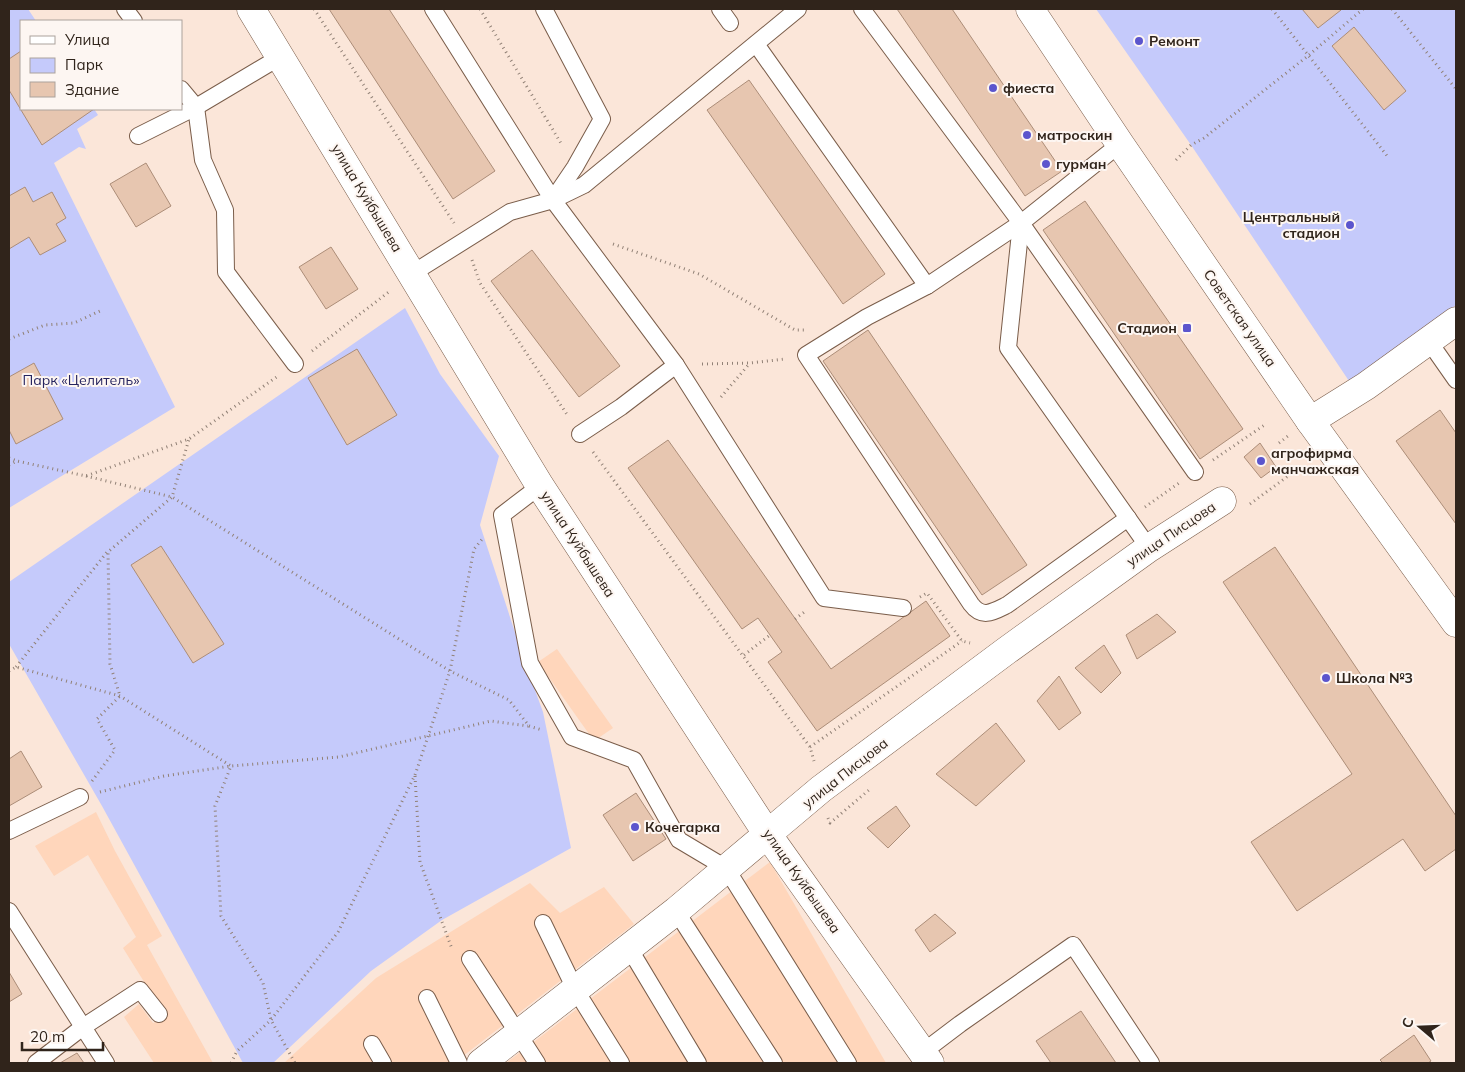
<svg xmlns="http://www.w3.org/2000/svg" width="1465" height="1072" viewBox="0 0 1465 1072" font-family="Mulish,sans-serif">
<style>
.built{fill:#ffd6bb}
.green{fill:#c5cafb}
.building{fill:#e7c6b0;stroke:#ac8d78}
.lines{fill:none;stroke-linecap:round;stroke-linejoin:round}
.service-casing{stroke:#7a5d4a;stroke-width:18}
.minor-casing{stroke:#7a5d4a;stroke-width:29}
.secondary-casing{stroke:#7a5d4a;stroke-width:29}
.path{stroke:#918176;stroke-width:3;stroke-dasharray:1 4;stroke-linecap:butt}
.service{stroke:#fff;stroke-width:16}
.minor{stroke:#fff;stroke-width:28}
.secondary{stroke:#fff;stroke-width:28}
.poi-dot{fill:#5b55cd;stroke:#fdf6f2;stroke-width:2}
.labels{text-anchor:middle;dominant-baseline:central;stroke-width:4;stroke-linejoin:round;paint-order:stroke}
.poi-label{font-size:14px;font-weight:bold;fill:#30241b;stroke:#fdf6f2;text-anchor:start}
.street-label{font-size:14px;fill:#30241b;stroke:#fdf6f2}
.park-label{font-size:14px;fill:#26245f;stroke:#fdf6f2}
</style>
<rect width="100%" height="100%" fill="#fbe6d9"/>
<g class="built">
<polygon points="557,649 613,728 594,741 538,662"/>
<polygon points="96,812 115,851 162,936 147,945 213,1063 154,1063 124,1017 139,1004 153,1023 166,1017 123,948 136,937 88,855 54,876 35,846"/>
<polygon points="770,862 886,1063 506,1063"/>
<polygon points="530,883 560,913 604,887 634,924 454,1063 284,1063 376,978"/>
</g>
<g class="green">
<polygon points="9,9 28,9 36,21 21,21 21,109 94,109 98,115 77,129 86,149 79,147 54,163 175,407 9,508"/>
<polygon points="1096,9 1456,9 1456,305 1351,384 1191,145"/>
<polygon points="405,308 440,374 499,456 480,525 524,660 543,712 571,848 442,920 371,971 273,1063 243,1063 102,806 9,644 9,582"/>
</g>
<g class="building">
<polygon points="329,9 389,9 495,171 453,199"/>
<polygon points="897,9 952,9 1062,171 1025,196"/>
<polygon points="1302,9 1339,9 1341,10 1318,28"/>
<polygon points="1354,27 1406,91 1384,110 1332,46"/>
<polygon points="21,51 21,109 94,109 42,145 9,90 9,59"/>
<polygon points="749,80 885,274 843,304 707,110"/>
<polygon points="146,163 171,206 136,227 110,184"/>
<polygon points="25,187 33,202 52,192 66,218 56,224 66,241 40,255 29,237 9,249 9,196"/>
<polygon points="1085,201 1243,429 1200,459 1043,230"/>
<polygon points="331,247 358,289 326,309 299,267"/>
<polygon points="532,250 620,366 579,397 491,281"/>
<polygon points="868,330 1027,565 982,595 823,361"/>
<polygon points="357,349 397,415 347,445 308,378"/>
<polygon points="34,363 63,419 16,444 9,430 9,377"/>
<polygon points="1440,410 1456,433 1456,524 1396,441"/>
<polygon points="668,440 831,669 926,601 950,636 817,731 768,662 782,652 758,618 742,629 628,468"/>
<polygon points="1260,443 1276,467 1261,478 1244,457"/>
<polygon points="161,546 224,644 193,663 131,565"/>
<polygon points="1275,547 1456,816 1456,849 1425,871 1403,839 1297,911 1251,842 1352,774 1223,582"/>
<polygon points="1157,614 1176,632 1137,659 1126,635"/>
<polygon points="1104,645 1121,673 1101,693 1075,668"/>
<polygon points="1059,676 1081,713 1059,730 1037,701"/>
<polygon points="996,723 1025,761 976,806 936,774"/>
<polygon points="21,751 42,787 9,806 9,759"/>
<polygon points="636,793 666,839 633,861 603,815"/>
<polygon points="896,806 910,826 888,848 867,828"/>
<polygon points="935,914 956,933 930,952 915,930"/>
<polygon points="9,972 22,994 9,1002"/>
<polygon points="1081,1011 1116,1063 1051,1063 1036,1041"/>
<polygon points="1414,1035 1431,1061 1428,1063 1383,1063 1380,1060"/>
<polygon points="77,1053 84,1063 60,1063"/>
</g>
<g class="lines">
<g class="service-casing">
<g id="service">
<polyline points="125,9 134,21"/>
<polyline points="433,9 553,200 676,365 824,598 903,608"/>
<polyline points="544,9 602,119 575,167 554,198"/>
<polyline points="720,9 730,23"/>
<polyline points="862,9 1021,223 1195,472"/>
<polyline points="756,44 927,286"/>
<polyline points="181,89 196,107 203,160 225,210 226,272 295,364"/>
<polyline points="138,136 196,107 280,57"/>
<path d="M1120,144L1021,223L927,286L867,317L806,355L971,604C982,619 993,612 1007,605L1128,518"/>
<polyline points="1021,223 1008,348 1149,548"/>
<polyline points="413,273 510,212 553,200 584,185 798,9"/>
<polyline points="1428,340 1456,380"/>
<polyline points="580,434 621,407 676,365"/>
<polyline points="540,486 502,515 530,663 572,737 634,760 679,840 726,868 848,1063"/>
<polyline points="9,831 80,797"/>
<polyline points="9,911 106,1063"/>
<polyline points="676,911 774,1063"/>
<polyline points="543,923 575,989 621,1063"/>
<polyline points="629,948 698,1063"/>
<polyline points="470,959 537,1063"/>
<polyline points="427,998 459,1063"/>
<polyline points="372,1044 383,1063"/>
<polyline points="923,1052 960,1024 1073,945 1151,1063"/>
<polyline points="36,1063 83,1027 140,990 159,1014"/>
</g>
</g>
<g class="minor-casing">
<g id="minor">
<polyline points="1310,421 1366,386 1456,321"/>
<polyline points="481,1063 676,911 821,789 1006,651 1149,548 1222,501"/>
</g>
</g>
<g class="secondary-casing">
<g id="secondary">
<polyline points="251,9 540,486 768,835 930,1063"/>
<polyline points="1030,9 1120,144 1310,421 1456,623"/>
</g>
</g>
<g class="path">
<polyline points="314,9 454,223"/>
<polyline points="480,9 562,145"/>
<polyline points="1272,9 1388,157"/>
<polyline points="1392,9 1456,89"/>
<polyline points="1176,160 1191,145 1204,138 1309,55 1363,9"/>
<polyline points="613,244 699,274 795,330 804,330"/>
<polyline points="472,260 480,283 568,416"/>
<polyline points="9,339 45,325 74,323 100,311"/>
<polyline points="312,351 390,291"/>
<polyline points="702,364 750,363 785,359"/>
<polyline points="721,397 750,363"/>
<polyline points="1279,443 1288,436"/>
<polyline points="593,452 810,747 814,761"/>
<polyline points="9,458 17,461"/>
<polyline points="1213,460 1266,424"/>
<polyline points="9,465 17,461 86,476 189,439 278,376"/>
<polyline points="86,476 172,497 450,671 509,700 529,726 542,730"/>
<polyline points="1250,504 1295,471"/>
<polyline points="1145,507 1179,483"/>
<polyline points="920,597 927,593 962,641 970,643"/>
<polyline points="795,619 807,610"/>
<polyline points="744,655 770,635"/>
<polyline points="16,667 107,552"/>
<polyline points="9,671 16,667 120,696 231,766 215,806 221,916 263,983 271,1020 295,1063"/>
<polyline points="810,747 962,641"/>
<polyline points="415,776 420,862 452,949"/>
<polyline points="92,781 115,750 97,719 120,696 110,664 108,552 172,497 189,439"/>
<polyline points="100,792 164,776 231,766 339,757 491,721 528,726"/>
<polyline points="828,818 830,823 869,790"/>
<polyline points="231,1063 237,1051 271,1020 338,932 415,775 450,671 474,549 484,537"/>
</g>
<use href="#service" class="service"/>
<use href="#minor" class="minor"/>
<use href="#secondary" class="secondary"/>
</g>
<g class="poi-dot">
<circle cx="1139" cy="41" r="5"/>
<circle cx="993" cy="88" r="5"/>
<circle cx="1027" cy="135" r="5"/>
<circle cx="1046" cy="164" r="5"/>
<circle cx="1350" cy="225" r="5"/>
<rect x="1182" y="323" width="10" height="10" rx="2.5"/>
<circle cx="1261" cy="461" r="5"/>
<circle cx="1326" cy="678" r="5"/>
<circle cx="635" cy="827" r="5"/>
</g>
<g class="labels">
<g class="poi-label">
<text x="1149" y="41">Ремонт</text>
<text x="1003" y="88">фиеста</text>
<text x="1037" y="135">матроскин</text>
<text x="1056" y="164">гурман</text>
<text x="1340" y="217" text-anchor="end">Центральный<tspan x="1340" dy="16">стадион</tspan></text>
<text x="1177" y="328" text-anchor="end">Стадион</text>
<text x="1271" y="453">агрофирма<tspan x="1271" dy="16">манчажская</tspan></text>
<text x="1336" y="678">Школа №3</text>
<text x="645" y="827">Кочегарка</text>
</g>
<g class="street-label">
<text transform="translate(367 198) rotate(59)">улица Куйбышева</text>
<text transform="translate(1240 318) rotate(55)">Советская улица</text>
<text transform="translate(1171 534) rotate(-34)">улица Писцова</text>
<text transform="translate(578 544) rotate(57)">улица Куйбышева</text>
<text transform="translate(845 773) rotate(-38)">улица Писцова</text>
<text transform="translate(802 881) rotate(55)">улица Куйбышева</text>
</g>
<g class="park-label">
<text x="81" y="380">Парк «Целитель»</text>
</g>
</g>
<rect width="1465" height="1072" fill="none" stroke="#30241b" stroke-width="20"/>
<rect x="20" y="20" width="162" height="90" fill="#fdf6f2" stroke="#aba29c"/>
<rect x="30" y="36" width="25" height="8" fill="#ffffff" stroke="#aba29c"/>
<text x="65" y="45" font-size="15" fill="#30241b">Улица</text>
<rect x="30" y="58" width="25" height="15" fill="#c5cafb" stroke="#aba29c"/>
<text x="65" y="70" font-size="15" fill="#30241b">Парк</text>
<rect x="30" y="82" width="25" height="15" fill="#e7c6b0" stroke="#aba29c"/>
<text x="65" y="95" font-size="15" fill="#30241b">Здание</text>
<g transform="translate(1420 1027) rotate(289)" stroke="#fdf6f2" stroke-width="4" paint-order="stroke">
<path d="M0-4L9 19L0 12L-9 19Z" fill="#30241b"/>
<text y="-8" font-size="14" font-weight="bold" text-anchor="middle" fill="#30241b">С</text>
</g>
<path d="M22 1042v8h81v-8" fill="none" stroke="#30241b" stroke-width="2.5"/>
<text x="30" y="1042" font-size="15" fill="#30241b" stroke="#fdf6f2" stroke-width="4" paint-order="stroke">20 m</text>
</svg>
